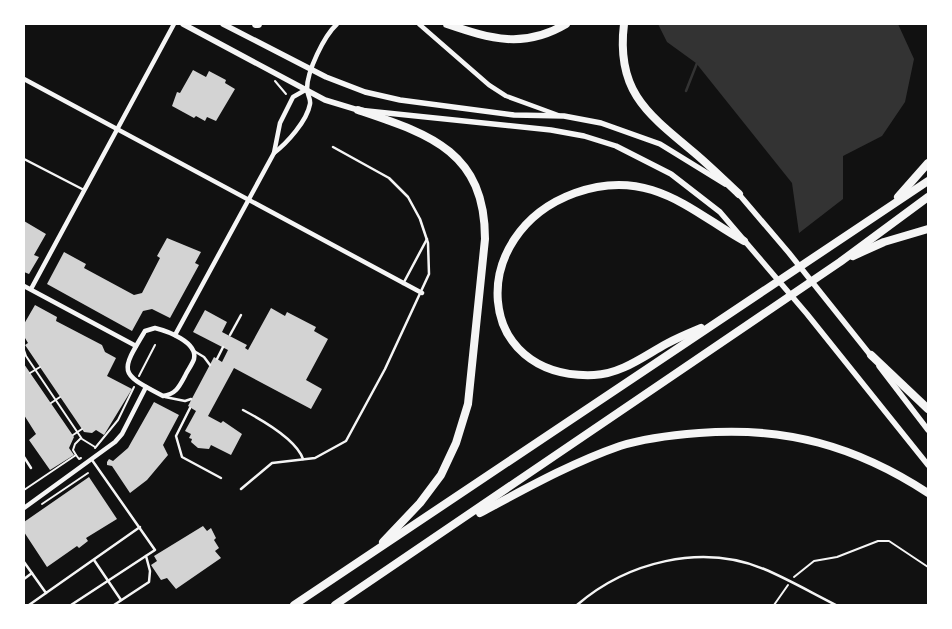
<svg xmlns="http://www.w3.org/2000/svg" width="952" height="629" viewBox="0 0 952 629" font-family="'PT Sans',sans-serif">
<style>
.water{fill:#333}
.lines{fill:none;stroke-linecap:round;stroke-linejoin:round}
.stream{stroke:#333;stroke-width:2.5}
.building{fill:#d3d3d3}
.path{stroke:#f5f5f5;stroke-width:2}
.service{stroke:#f5f5f5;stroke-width:2.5}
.minor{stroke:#f5f5f5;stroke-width:4.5}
.tertiary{stroke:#f5f5f5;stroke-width:5.5}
.trunk{stroke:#f5f5f5;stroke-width:8}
</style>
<rect width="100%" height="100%" fill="#111"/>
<polygon class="water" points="658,24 898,24 914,59 905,102 882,136 843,156 843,199 799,233 792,183 696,63 667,42"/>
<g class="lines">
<polyline class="stream" points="686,91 697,63"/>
</g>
<g class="building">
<polygon points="193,70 206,77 209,71 226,80 225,83 235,89 216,121 207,117 205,121 196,116 194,118 172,106 177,92 180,93"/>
<polygon points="24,221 46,234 34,255 39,257 29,274 24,272"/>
<polygon points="167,238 201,252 195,263 199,265 170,318 152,309 143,311 132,331 47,284 64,252 86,264 84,268 134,295 142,293 160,258 157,256"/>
<polygon points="35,305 57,317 56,321 102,345 105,352 116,358 107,376 132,389 104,435 96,430 92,433 84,432 25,345 28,343 25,338 24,324"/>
<polygon points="271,308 285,316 287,312 316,327 314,331 328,339 306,380 322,389 311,409 234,368 208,416 221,423 223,421 242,434 231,455 211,445 209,449 198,448 191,442 192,439 189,438 191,434 185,431 196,411 188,406 214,357 222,362 228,350 193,332 205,310 227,322 222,332 247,345 245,348 248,350"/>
<polygon points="24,364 74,437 69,448 74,455 50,470 29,440 36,434 24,415"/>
<polygon points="154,402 179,415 163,445 168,455 147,480 130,493 112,466 107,465 107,462 109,459 113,461 128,448"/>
<polygon points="89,477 117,519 86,538 88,541 79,548 77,546 47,567 24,532 24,522"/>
<polygon points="203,526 207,531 211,528 216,538 214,540 219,548 215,551 221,558 176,589 167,578 161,580 151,565 157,561 154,556"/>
</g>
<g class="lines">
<g class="path">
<polyline points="275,81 286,94"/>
<polyline points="24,350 26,356 82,439 95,447"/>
<polyline points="30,373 40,367"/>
<polyline points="139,376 155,345"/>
<polyline points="51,403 60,397"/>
<polyline points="73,435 82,429"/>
<polyline points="95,448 118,420 134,387"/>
<polyline points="76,455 73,450 75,444 81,438"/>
<polyline points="24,490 76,455 79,459 81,458"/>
<polyline points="42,504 88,473"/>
<polyline points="794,577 814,561 837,557 878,541 889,541 928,567"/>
<polyline points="774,605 788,585"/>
</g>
<g class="service">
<polyline points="24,159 84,190"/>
<polyline points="403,284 427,239"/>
<polyline points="230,335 241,315"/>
<polyline points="194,351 204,357 210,365"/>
<polyline points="217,359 223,347"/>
<polyline points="165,397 185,401 191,399"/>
<polyline points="190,408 176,436 182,457 221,478"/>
<path d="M243,410C262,420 296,439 303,459"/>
<polyline points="24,457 31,468"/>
<polyline points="241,489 272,463 315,458 346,441 385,369 429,274 428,243 420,219 408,197 389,178 333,147"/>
<polyline points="94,560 121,600"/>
<polyline points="24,562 46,593 140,527"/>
<polyline points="24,579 32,573"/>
<polyline points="29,605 46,593"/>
<polyline points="71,605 155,550 92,460"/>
<polyline points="114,605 149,582 150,571 146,556"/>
<path d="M577,605C627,562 701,543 764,569C788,579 812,593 836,605"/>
</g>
<g class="minor">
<polyline points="419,24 489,85 506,96 558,115"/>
<polyline points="24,79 422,293"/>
<path d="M274,153C287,143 307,121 310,104C311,99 307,94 307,89C307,71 324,36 337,24"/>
<polyline points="24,286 136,346"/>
<polyline points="31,289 174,24"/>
<path d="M155,328C167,331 198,342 194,359C192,365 187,371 185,376C179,387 176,394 163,396C120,373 119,374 145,331Z"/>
<polyline points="175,335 274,153 280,123 293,97 307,89"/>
<polyline points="24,508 115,442 122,434 146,387"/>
</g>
<g class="tertiary">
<polyline points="183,24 325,100 358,110 551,130 584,136 616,146 671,174 720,212 807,314 928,465"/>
<polyline points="223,24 326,77 365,92 400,100 514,115 564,116 601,123 660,144 725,184"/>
<polyline points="737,192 789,253 872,357"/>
<polyline points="879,366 928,430"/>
</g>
<g class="trunk">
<polyline points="256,24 258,24"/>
<path d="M447,24C491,39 524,49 566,24"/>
<path d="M624,24C616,89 645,112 691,150C708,164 723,179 739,194"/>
<path d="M358,110C429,134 485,151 485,239L468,404L456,443L441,475L420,503L383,542"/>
<polyline points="898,197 928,163"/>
<polyline points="853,256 884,242 928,229"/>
<path d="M701,328C689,333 677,338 666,344C644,356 621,374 594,375C473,380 465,233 575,193C600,184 626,182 652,190C687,201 713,224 744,241"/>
<polyline points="871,355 928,409"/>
<path d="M480,513C525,489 571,463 620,446C645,438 673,435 699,433C785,426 856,446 928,493"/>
<polyline points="294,605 928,181"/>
<polyline points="335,605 840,262 928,197"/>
</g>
</g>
<rect width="952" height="629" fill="none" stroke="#ffffff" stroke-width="50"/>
</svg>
